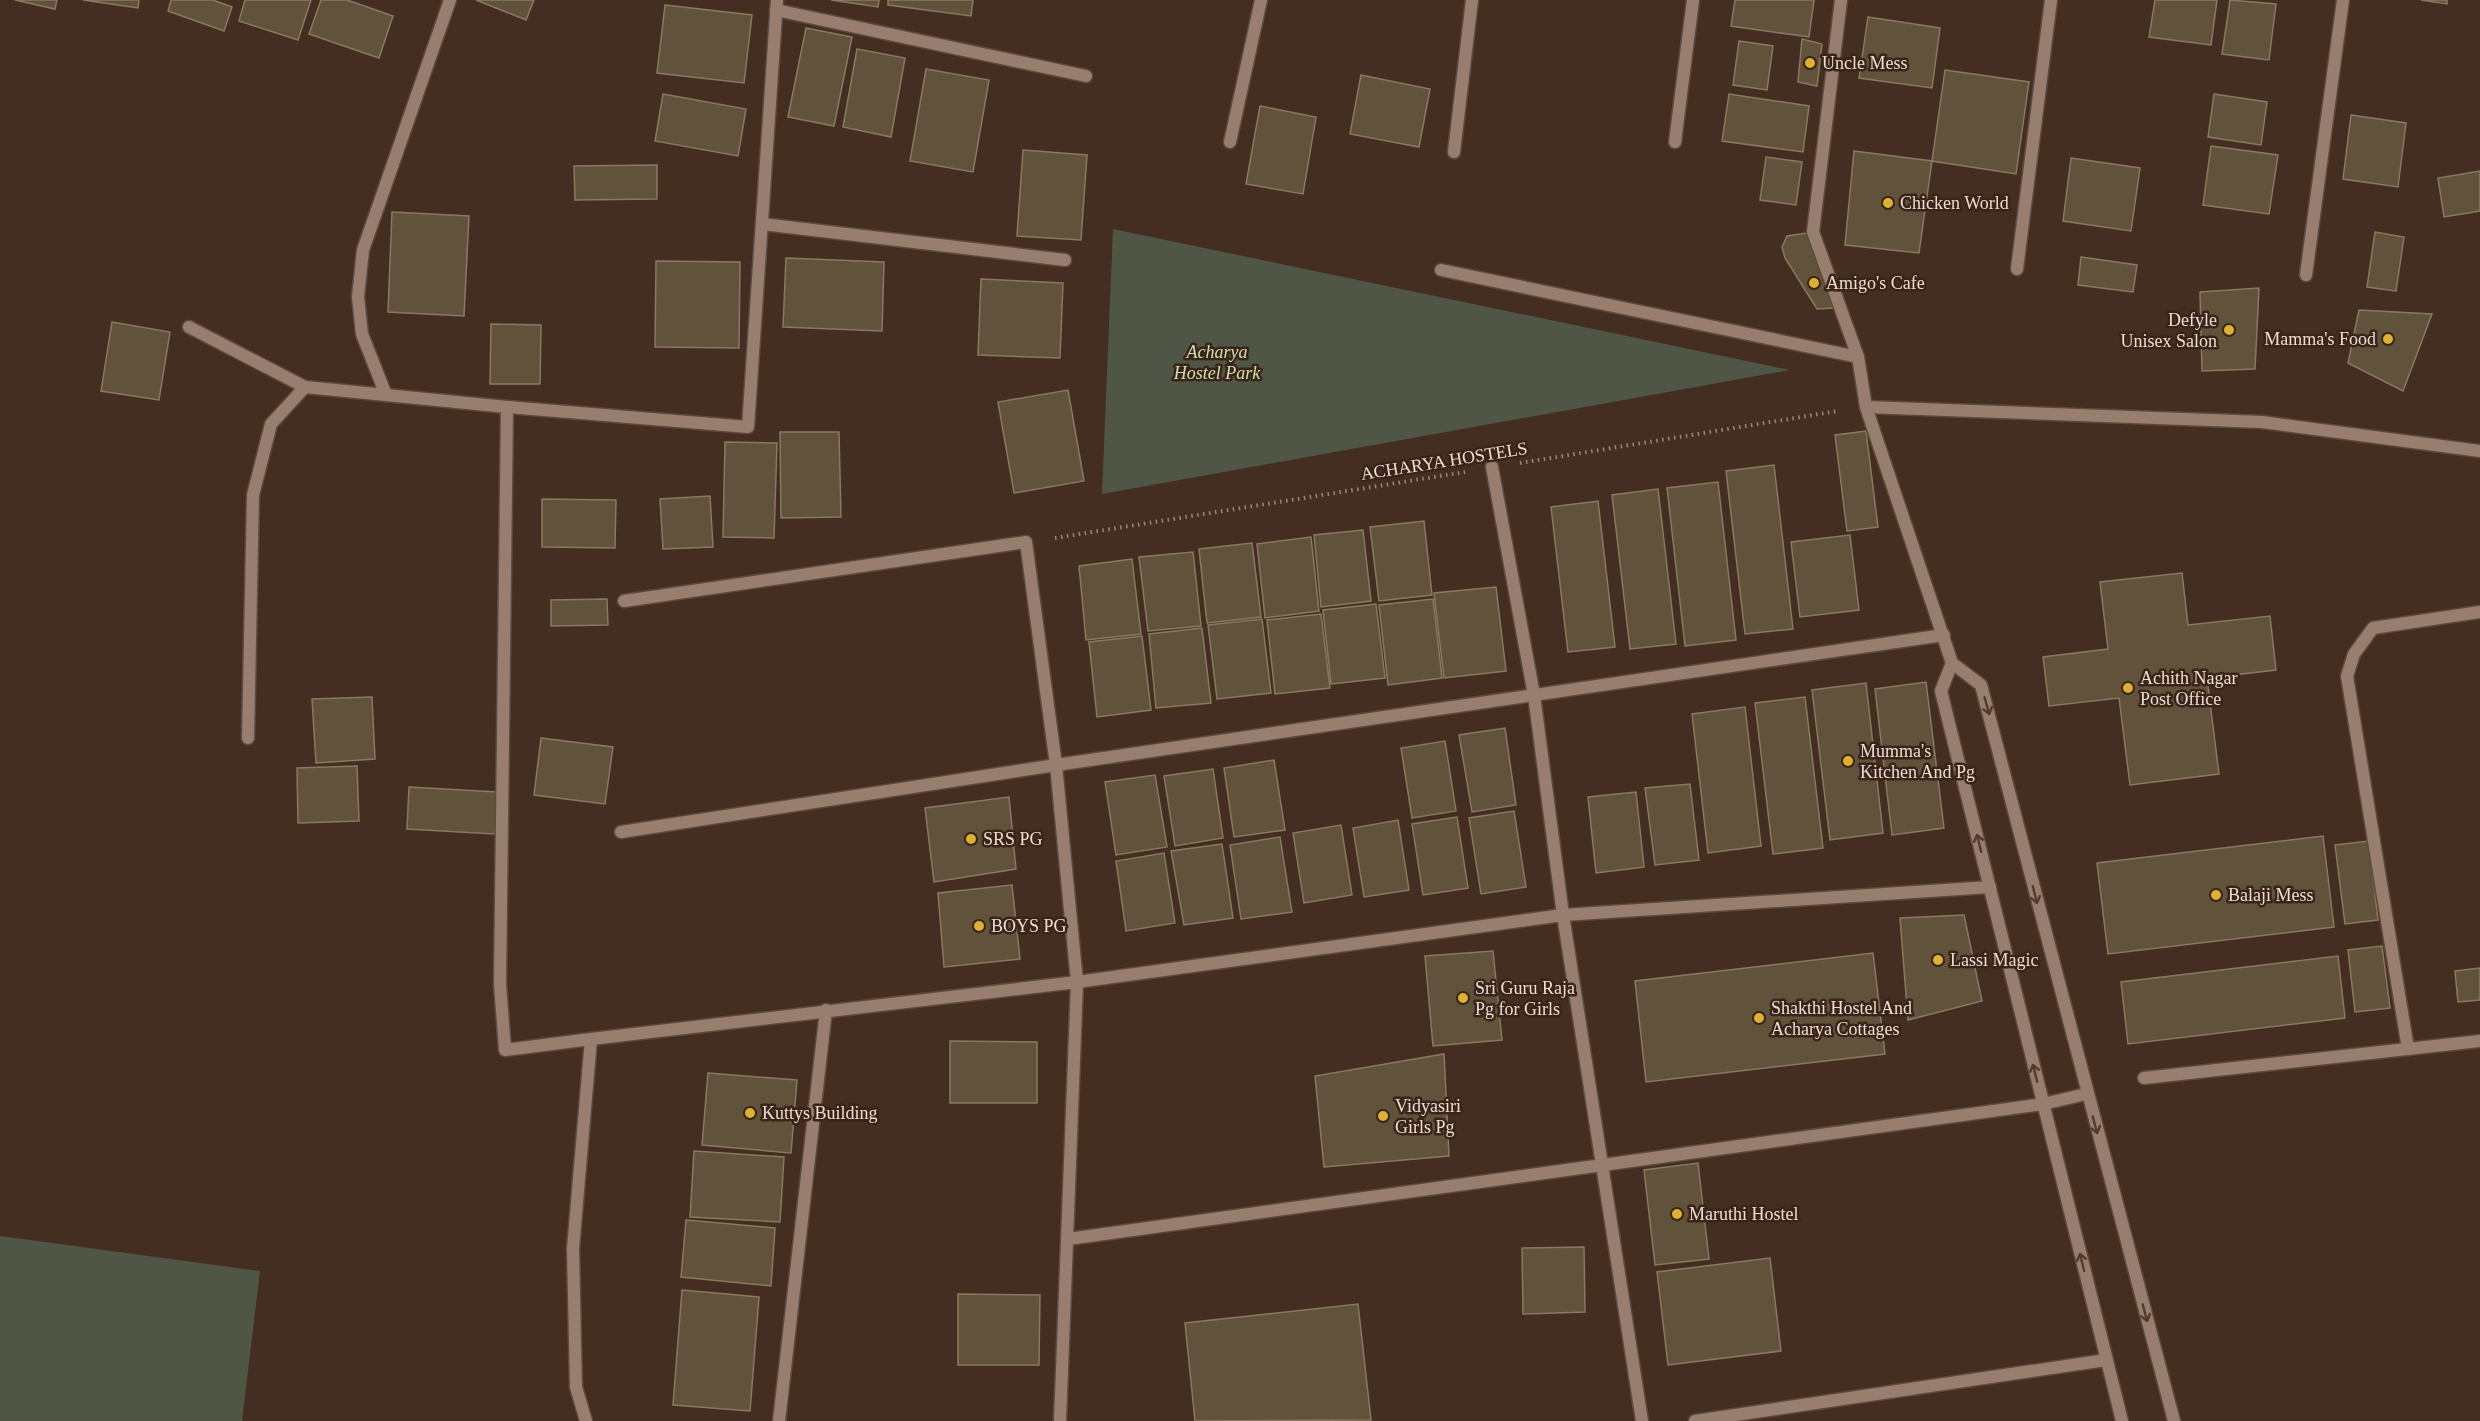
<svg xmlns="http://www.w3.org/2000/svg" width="2480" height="1421" viewBox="0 0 2480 1421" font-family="Georgia,serif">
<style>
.green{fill:#505646}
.building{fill:#60523b;stroke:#887961;stroke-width:1.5}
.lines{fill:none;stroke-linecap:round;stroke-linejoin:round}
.lane-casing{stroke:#5c4a3e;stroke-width:15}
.street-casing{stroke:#5c4a3e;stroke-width:15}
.path{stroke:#9a877d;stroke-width:4;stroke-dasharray:1.5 4.5;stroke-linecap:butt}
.lane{stroke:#987e6f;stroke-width:12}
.street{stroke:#987e6f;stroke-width:12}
.oneway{stroke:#523a2d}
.poi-dot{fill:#ddb133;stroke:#3a2417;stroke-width:2}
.labels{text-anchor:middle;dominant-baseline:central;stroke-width:5;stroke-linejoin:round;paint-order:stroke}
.poi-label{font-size:18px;fill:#ecddd5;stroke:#3a2417;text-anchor:start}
.park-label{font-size:18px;font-style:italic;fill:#cce1ad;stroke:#3a2417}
.street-label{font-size:18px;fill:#ecddd5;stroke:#3a2417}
</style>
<rect width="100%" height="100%" fill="#442e21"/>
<g class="green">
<polygon points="1113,229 1790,370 1102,494"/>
<polygon points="0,1236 260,1271 242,1421 0,1421"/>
</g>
<g class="building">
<polygon points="15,0 57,0 55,9"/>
<polygon points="83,0 139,0 138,8"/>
<polygon points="171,0 213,0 232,7 224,31 168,11"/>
<polygon points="245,0 311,0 298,40 239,21"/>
<polygon points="321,0 347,0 393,16 379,58 309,34"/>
<polygon points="476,0 534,0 526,20"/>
<polygon points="831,0 879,0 878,7"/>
<polygon points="888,0 973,0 971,16 888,5"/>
<polygon points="1735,0 1814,0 1809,37 1731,26"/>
<polygon points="2155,0 2217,0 2211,45 2149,37"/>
<polygon points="2230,0 2276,4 2269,60 2222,54"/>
<polygon points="2421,0 2447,0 2447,4"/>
<polygon points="665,5 752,15 744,83 657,73"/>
<polygon points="1868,17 1940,28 1932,88 1859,78"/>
<polygon points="806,28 852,37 834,126 788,117"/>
<polygon points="1802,39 1822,44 1817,86 1798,82"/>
<polygon points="1739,41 1773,46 1767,90 1733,85"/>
<polygon points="857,49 905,58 891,137 843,127"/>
<polygon points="926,69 989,80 973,172 910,161"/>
<polygon points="1945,70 2029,82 2016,174 1932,161"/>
<polygon points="1361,75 1430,89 1419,147 1350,134"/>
<polygon points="663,94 746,109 738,156 655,141"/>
<polygon points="1729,94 1809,106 1803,152 1722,141"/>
<polygon points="2214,94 2267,102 2261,145 2208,137"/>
<polygon points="1260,106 1316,117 1303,194 1246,184"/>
<polygon points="2351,115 2406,123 2398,187 2343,179"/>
<polygon points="2211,146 2278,155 2269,214 2203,205"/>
<polygon points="1023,150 1087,155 1081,240 1017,236"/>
<polygon points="1854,151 1932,161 1919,253 1845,245"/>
<polygon points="1766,157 1802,162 1796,205 1760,200"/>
<polygon points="2071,158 2140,168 2131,231 2063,221"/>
<polygon points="657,165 657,199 575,200 574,166"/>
<polygon points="2480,171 2480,211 2444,217 2438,178"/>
<polygon points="392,212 469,216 464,316 388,312"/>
<polygon points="1813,232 1833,308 1817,309 1785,258 1782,247 1787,236"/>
<polygon points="2375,232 2404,237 2396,291 2367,287"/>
<polygon points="2081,257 2137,265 2133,292 2078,285"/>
<polygon points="786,258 884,262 882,331 783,327"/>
<polygon points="656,261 740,262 739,348 655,347"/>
<polygon points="981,279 1063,283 1060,358 978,355"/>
<polygon points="2259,288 2255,369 2202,371 2200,292"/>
<polygon points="2359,310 2432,314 2403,391 2348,363"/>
<polygon points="112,322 170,332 159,400 101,391"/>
<polygon points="491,324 541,325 540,384 490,384"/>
<polygon points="1068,390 1084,481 1014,493 998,402"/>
<polygon points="1866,431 1878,527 1847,531 1835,435"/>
<polygon points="780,432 839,432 841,517 781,518"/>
<polygon points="725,442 777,443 774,538 723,537"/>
<polygon points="1774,465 1793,629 1745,634 1726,471"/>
<polygon points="1718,482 1736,640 1685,646 1667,488"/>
<polygon points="1658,489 1676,644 1630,649 1612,495"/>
<polygon points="710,496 713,547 663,549 660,499"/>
<polygon points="542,499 616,500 615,548 542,547"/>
<polygon points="1598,501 1615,647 1568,652 1551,507"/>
<polygon points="1424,521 1432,595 1379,601 1370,527"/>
<polygon points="1363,530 1371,601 1321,607 1314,535"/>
<polygon points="1850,535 1859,610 1800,617 1791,542"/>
<polygon points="1311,537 1319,611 1265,618 1257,544"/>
<polygon points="1252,543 1261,617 1207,623 1199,549"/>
<polygon points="1193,552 1201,626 1148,631 1139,557"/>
<polygon points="1132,559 1141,634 1086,640 1079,566"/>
<polygon points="2182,573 2188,625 2270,616 2276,670 2207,678 2219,774 2130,785 2119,698 2049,706 2043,657 2108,649 2100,582"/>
<polygon points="1496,587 1506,671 1444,678 1434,593"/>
<polygon points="607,599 608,625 551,626 551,600"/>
<polygon points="1433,599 1442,678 1388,685 1379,605"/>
<polygon points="1376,604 1385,678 1331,684 1323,610"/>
<polygon points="1321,614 1330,688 1275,694 1267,620"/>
<polygon points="1262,619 1271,693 1217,699 1208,625"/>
<polygon points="1202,628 1211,703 1156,708 1149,634"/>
<polygon points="1142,636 1151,710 1097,717 1089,642"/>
<polygon points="1926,682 1944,828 1892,835 1875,689"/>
<polygon points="1866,683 1883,833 1830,840 1812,690"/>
<polygon points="372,697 375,759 316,763 312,699"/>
<polygon points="1805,697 1823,848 1773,854 1755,703"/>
<polygon points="1745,707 1761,846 1708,853 1692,714"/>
<polygon points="1505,728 1516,805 1472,812 1459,735"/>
<polygon points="541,738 613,747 605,804 534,795"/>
<polygon points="1445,741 1456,811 1412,818 1401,748"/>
<polygon points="1274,760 1285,830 1234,837 1224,768"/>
<polygon points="357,766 359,821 298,823 297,768"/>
<polygon points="1213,769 1223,838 1175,846 1164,776"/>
<polygon points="1155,775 1167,847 1116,855 1105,782"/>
<polygon points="1690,784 1699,860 1655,865 1645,788"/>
<polygon points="409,787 497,792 495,834 407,829"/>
<polygon points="1636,792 1644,867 1596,873 1588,797"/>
<polygon points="1009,797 1016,869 934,882 925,808"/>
<polygon points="1514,811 1526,887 1481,894 1469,818"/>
<polygon points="1457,817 1468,888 1423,895 1412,824"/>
<polygon points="1398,820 1409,890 1364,897 1353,828"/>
<polygon points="1341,825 1352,895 1304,903 1293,833"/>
<polygon points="2323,836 2334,927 2108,954 2097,863"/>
<polygon points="1280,837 1292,912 1241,919 1230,845"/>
<polygon points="2369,841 2378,920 2345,924 2335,845"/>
<polygon points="1222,844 1233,918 1184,925 1171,851"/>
<polygon points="1164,853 1175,923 1126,931 1116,861"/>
<polygon points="1012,885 1020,959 944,967 938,893"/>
<polygon points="1964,915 1982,1001 1908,1020 1900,918"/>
<polygon points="2382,946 2390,1008 2355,1012 2348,950"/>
<polygon points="1493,951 1502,1040 1433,1046 1425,956"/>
<polygon points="1873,953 1885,1054 1646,1082 1635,981"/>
<polygon points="2338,956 2345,1018 2128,1044 2121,982"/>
<polygon points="2480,968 2480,1000 2458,1002 2455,971"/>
<polygon points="950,1041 1037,1042 1037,1103 950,1103"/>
<polygon points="1444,1054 1449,1156 1324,1167 1315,1076"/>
<polygon points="708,1073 797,1080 791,1153 702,1145"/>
<polygon points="694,1151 784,1157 780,1222 690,1217"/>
<polygon points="1698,1163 1709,1259 1655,1265 1644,1170"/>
<polygon points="686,1220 775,1228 771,1286 681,1277"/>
<polygon points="1584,1247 1585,1312 1523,1314 1522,1248"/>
<polygon points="1770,1258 1781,1351 1668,1365 1657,1272"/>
<polygon points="682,1290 759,1297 750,1411 673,1405"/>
<polygon points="958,1294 1040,1295 1039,1365 958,1365"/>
<polygon points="1358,1304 1371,1420 1195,1421 1185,1323"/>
</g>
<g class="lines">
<g class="lane-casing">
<g id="lane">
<polyline points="2408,1049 2347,676 2354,654 2373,628 2480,612"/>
<polyline points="2144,1078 2480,1041"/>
</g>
</g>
<g class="street-casing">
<g id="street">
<polyline points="1841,0 1813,232 1858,357 1866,407 1952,663 1981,685 2174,1421"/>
<polyline points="776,10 1086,76"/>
<polyline points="1230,142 1261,0"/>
<polyline points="1675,142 1693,0"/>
<polyline points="1454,152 1472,0"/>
<polyline points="762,224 1065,260"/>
<polyline points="2017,269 2051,0"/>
<polyline points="1441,270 1858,357"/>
<polyline points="2306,275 2343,0"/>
<polyline points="189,327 305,387 507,407 748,427 777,0"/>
<polyline points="386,395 362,334 358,297 363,250 450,0"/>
<polyline points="507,407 500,984 505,1050 591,1039 573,1249 576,1387 586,1421"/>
<polyline points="1866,407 2262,422 2480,451"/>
<polyline points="1492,467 1534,695 1563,915 1642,1421"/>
<polyline points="624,601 1026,542 1056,765 1077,982 1060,1421"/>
<polyline points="1952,663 1941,691 2122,1421"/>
<polyline points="248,738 253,495 271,424 305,387"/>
<polyline points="621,832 1056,765 1944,635"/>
<polyline points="591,1039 1077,982 1563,915 1990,887"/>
<polyline points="1068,1239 2043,1104 2086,1094"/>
<polyline points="779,1421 826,1010"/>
<polyline points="1695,1421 2106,1360"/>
</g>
</g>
<g class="path">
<polyline points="1520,463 1838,411"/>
<polyline points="1055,538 1465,472"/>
</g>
<use href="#lane" class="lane"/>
<use href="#street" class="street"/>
</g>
<defs><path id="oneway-shaft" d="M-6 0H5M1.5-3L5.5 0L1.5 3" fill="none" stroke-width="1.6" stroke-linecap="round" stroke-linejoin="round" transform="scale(1.5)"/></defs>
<g class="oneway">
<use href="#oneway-shaft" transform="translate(1987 706) rotate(74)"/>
<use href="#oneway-shaft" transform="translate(1979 843) rotate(-104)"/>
<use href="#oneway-shaft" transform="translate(2035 895) rotate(76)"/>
<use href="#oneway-shaft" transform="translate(2035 1073) rotate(-104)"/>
<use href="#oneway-shaft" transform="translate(2095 1125) rotate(75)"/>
<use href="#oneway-shaft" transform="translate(2082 1262) rotate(-104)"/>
<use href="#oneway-shaft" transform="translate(2145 1313) rotate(75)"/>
</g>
<g class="poi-dot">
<circle cx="1810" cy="63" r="6"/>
<circle cx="1888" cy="203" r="6"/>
<circle cx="1814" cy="283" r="6"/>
<circle cx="2229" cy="330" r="6"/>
<circle cx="2388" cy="339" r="6"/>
<circle cx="2128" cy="688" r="6"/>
<circle cx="1848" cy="761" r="6"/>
<circle cx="971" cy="839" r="6"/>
<circle cx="2216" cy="895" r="6"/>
<circle cx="979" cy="926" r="6"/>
<circle cx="1938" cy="960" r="6"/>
<circle cx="1463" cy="998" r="6"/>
<circle cx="1759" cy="1018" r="6"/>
<circle cx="750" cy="1113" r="6"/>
<circle cx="1383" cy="1116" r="6"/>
<circle cx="1677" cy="1214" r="6"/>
</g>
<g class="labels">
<g class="poi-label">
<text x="1822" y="63">Uncle Mess</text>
<text x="1900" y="203">Chicken World</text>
<text x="1826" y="283">Amigo's Cafe</text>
<text x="2217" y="320" text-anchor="end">Defyle<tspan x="2217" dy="21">Unisex Salon</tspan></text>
<text x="2376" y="339" text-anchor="end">Mamma's Food</text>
<text x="2140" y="678">Achith Nagar<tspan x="2140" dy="21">Post Office</tspan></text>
<text x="1860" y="751">Mumma's<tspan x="1860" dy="21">Kitchen And Pg</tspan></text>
<text x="983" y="839">SRS PG</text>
<text x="2228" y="895">Balaji Mess</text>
<text x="991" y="926">BOYS PG</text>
<text x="1950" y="960">Lassi Magic</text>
<text x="1475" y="988">Sri Guru Raja<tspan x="1475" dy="21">Pg for Girls</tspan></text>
<text x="1771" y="1008">Shakthi Hostel And<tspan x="1771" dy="21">Acharya Cottages</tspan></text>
<text x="1395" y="1106">Vidyasiri<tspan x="1395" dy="21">Girls Pg</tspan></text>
<text x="762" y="1113">Kuttys Building</text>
<text x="1689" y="1214">Maruthi Hostel</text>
</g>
<g class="park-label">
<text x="1217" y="352">Acharya<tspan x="1217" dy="21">Hostel Park</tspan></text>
</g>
<g class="street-label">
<text transform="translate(1444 461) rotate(-9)">ACHARYA HOSTELS</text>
</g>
</g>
</svg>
